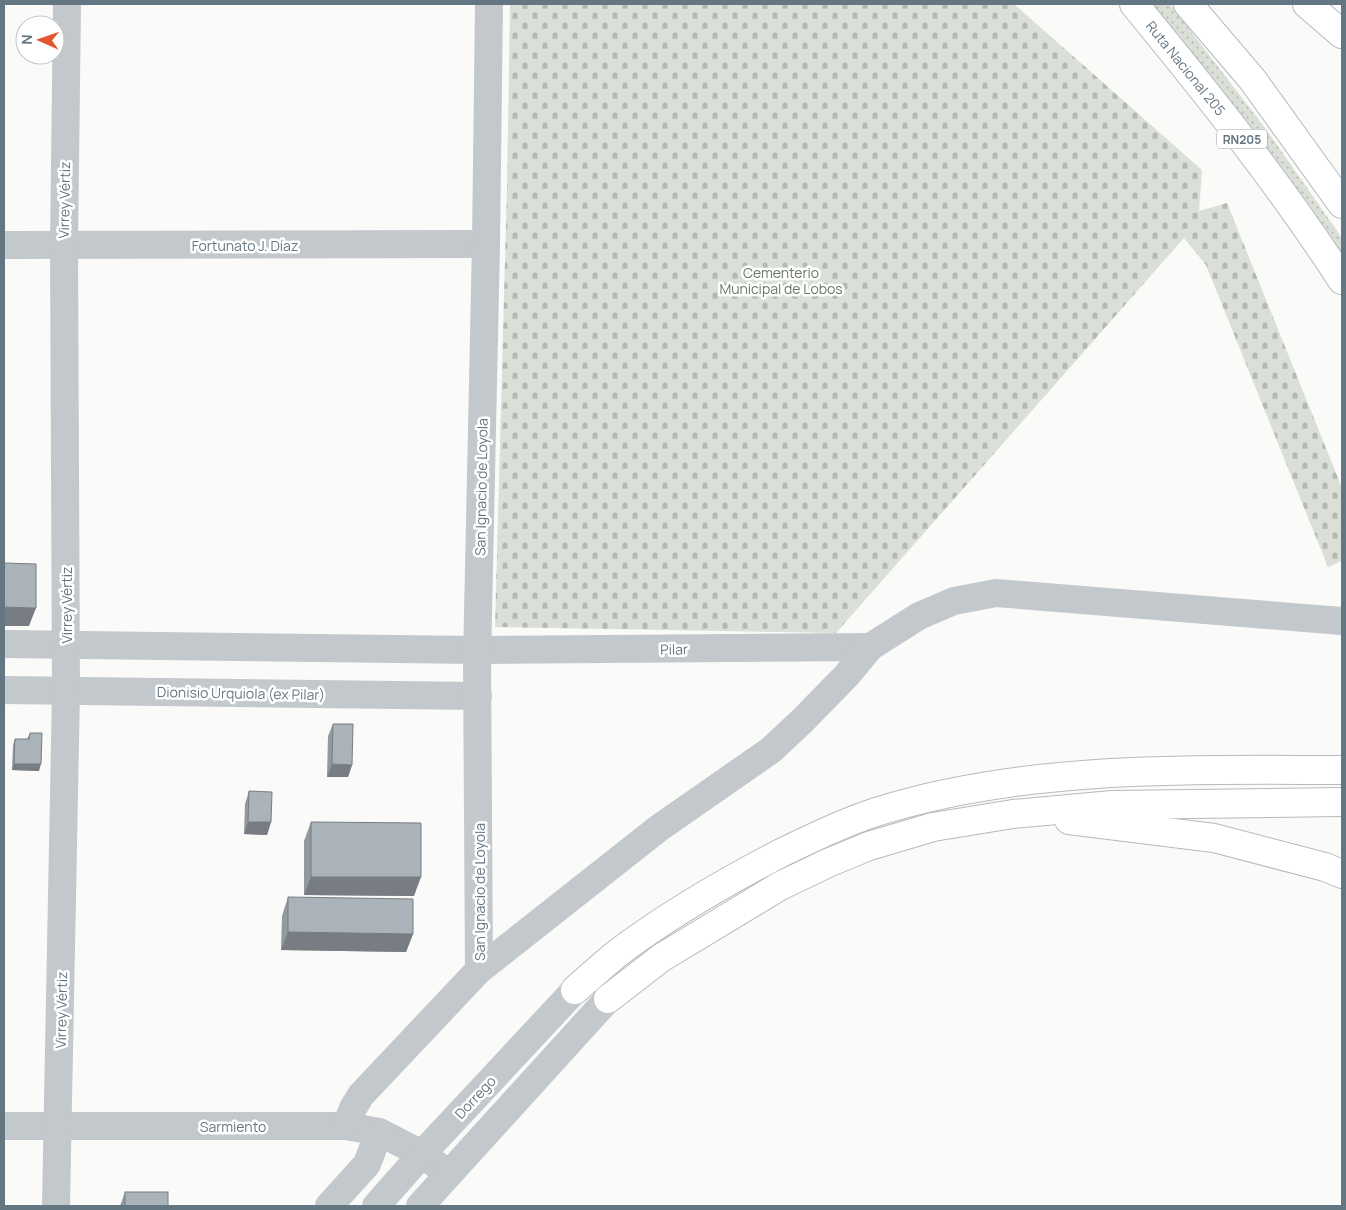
<svg xmlns="http://www.w3.org/2000/svg" width="1346" height="1210" viewBox="0 0 1346 1210" font-family="Manrope,sans-serif">
<style>
.grass{fill:url(#grass-dots)}
.cemetery{fill:url(#cemetery-stones)}
.lines{fill:none;stroke-linecap:round;stroke-linejoin:round}
.secondary-casing{stroke:#b3babf;stroke-width:30}
.primary-casing{stroke:#b5babe;stroke-width:30}
.street{stroke:#c3c8cc;stroke-width:28}
.secondary{stroke:#fff;stroke-width:28}
.primary{stroke:#fff;stroke-width:28}
.wall{fill:#929a9f}
.shaded-wall{fill:#777d82}
.building{fill:#aab3b9;stroke:#777d82}
.labels{text-anchor:middle;dominant-baseline:central;stroke-width:5;stroke-linejoin:round;paint-order:stroke}
.shield{fill:#fff;stroke:#939fa8;stroke-width:1}
.shield-label{font-size:12px;font-weight:bold;fill:#657683}
.street-label{font-size:14px;fill:#657683;stroke:#fff}
.park-label{font-size:14px;fill:#687a64;stroke:#fff}
</style>
<defs>
<pattern id="grass-dots" width="8" height="8" patternUnits="userSpaceOnUse" patternTransform="scale(1.25)"><rect width="8" height="8" fill="#dadfd7"/><path d="M2 2h.1M6 6h.1" fill="none" stroke="#b4b9b4" stroke-width="1.8" stroke-linecap="round"/></pattern>
<pattern id="cemetery-stones" width="16" height="16" patternUnits="userSpaceOnUse" patternTransform="scale(1.25)"><rect width="16" height="16" fill="#dadfd7"/><path d="M2 7V4a2 2 0 0 1 4 0v3zM10 15v-3a2 2 0 0 1 4 0v3z" fill="#b4b9b4"/></pattern>
</defs>
<rect width="100%" height="100%" fill="#fafaf8"/>
<polygon class="grass" points="1145,4 1170,4 1268,132 1342,238 1342,267"/>
<polygon class="cemetery" points="510,4 1014,4 1202,170 1199,211 1227,203 1342,488 1342,561 1328,567 1206,265 1184,238 836,633 495,627 507,187"/>
<g class="lines">
<g class="secondary-casing">
<polyline id="secondary" points="1307,4 1342,34"/>
</g>
<g class="primary-casing">
<g id="primary">
<path d="M1134,4C1207,93 1279,183 1342,280"/>
<polyline points="1188,4 1252,79 1342,204"/>
<polyline points="1069,820 1214,838 1325,867 1342,874"/>
<path d="M575,990C590,977 604,964 619,952C670,914 725,882 781,853C812,838 843,823 876,812C1023,765 1189,770 1342,770"/>
<polyline points="608,999 661,958 780,886 828,863 869,846 933,827 1013,814 1112,805 1342,802"/>
</g>
</g>
<g class="street">
<polyline points="4,245 486,244"/>
<polyline points="4,644 477,650 870,647"/>
<polyline points="4,690 478,696"/>
<polyline points="479,970 477,660 486,244 489,4"/>
<polyline points="4,1126 346,1126 379,1132 422,1154 449,1174"/>
<polyline points="346,1126 353,1108 361,1095 479,970 659,828 771,750 803,720 847,675 870,647 919,616 954,601 996,593 1342,621"/>
<polyline points="56,1206 66,690 64,246 67,4"/>
<polyline points="329,1206 367,1164 379,1132"/>
<polyline points="376,1206 422,1154 575,990"/>
<polyline points="420,1206 608,999"/>
</g>
<use href="#secondary" class="secondary"/>
<use href="#primary" class="primary"/>
</g>
<g class="wall">
<polygon points="333,724 352,765 348,777 327,777 328,736"/>
<polygon points="30,733 39,771 12,770 13,745 15,739 27,739"/>
<polygon points="249,791 271,822 267,835 244,834 245,804"/>
<polygon points="311,822 414,896 304,895 304,841"/>
<polygon points="288,897 413,934 406,952 281,950 282,916"/>
<polygon points="125,1192 168,1206 120,1206"/>
</g>
<g class="shaded-wall">
<polygon points="4,607 36,608 29,626 4,626"/>
<polygon points="14,764 41,764 39,771 12,770"/>
<polygon points="332,764 352,765 348,777 327,777"/>
<polygon points="248,822 271,822 267,835 244,834"/>
<polygon points="311,877 421,877 414,896 304,895"/>
<polygon points="288,932 413,934 406,952 281,950"/>
</g>
<g class="building">
<polygon points="4,563 36,564 36,608 4,607"/>
<polygon points="333,724 353,724 352,765 332,764"/>
<polygon points="30,733 42,733 41,764 14,764 15,739 29,739"/>
<polygon points="249,791 272,792 271,822 248,822"/>
<polygon points="311,822 421,823 421,877 311,877"/>
<polygon points="288,897 413,899 413,934 288,932"/>
<rect x="125" y="1192" width="43" height="14"/>
</g>
<g class="labels">
<rect class="shield" x="1217" y="129.5" width="50" height="19" rx="4"/>
<g class="shield-label">
<text x="1242" y="139">RN205</text>
</g>
<g class="street-label">
<text transform="translate(1186 68) rotate(51)">Ruta Nacional 205</text>
<text transform="translate(64 200) rotate(-89)">Virrey Vértiz</text>
<text x="245" y="245">Fortunato J. Díaz</text>
<text transform="translate(481 487) rotate(-89)">San Ignacio de Loyola</text>
<text transform="translate(66 605) rotate(-90)">Virrey Vértiz</text>
<text transform="translate(674 649) rotate(-1)">Pilar</text>
<text transform="translate(241 693) rotate(1)">Dionisio Urquiola (ex Pilar)</text>
<text transform="translate(479 892) rotate(-90)">San Ignacio de Loyola</text>
<text transform="translate(61 1010) rotate(-89)">Virrey Vértiz</text>
<text transform="translate(475 1097) rotate(-47)">Dorrego</text>
<text x="233" y="1126">Sarmiento</text>
</g>
<g class="park-label">
<text x="781" y="272">Cementerio<tspan x="781" dy="16">Municipal de Lobos</tspan></text>
</g>
</g>
<rect width="1346" height="1210" fill="none" stroke="#657683" stroke-width="10"/>
<g transform="translate(40 40) rotate(272)"><circle r="24" fill="#ffffff" stroke="#c1c8cd"/>
<path d="M0-4L9 19L0 12L-9 19Z" fill="#e4572e"/>
<text y="-8" font-size="14" font-weight="bold" text-anchor="middle" fill="#657683">N</text>
</g>
</svg>
